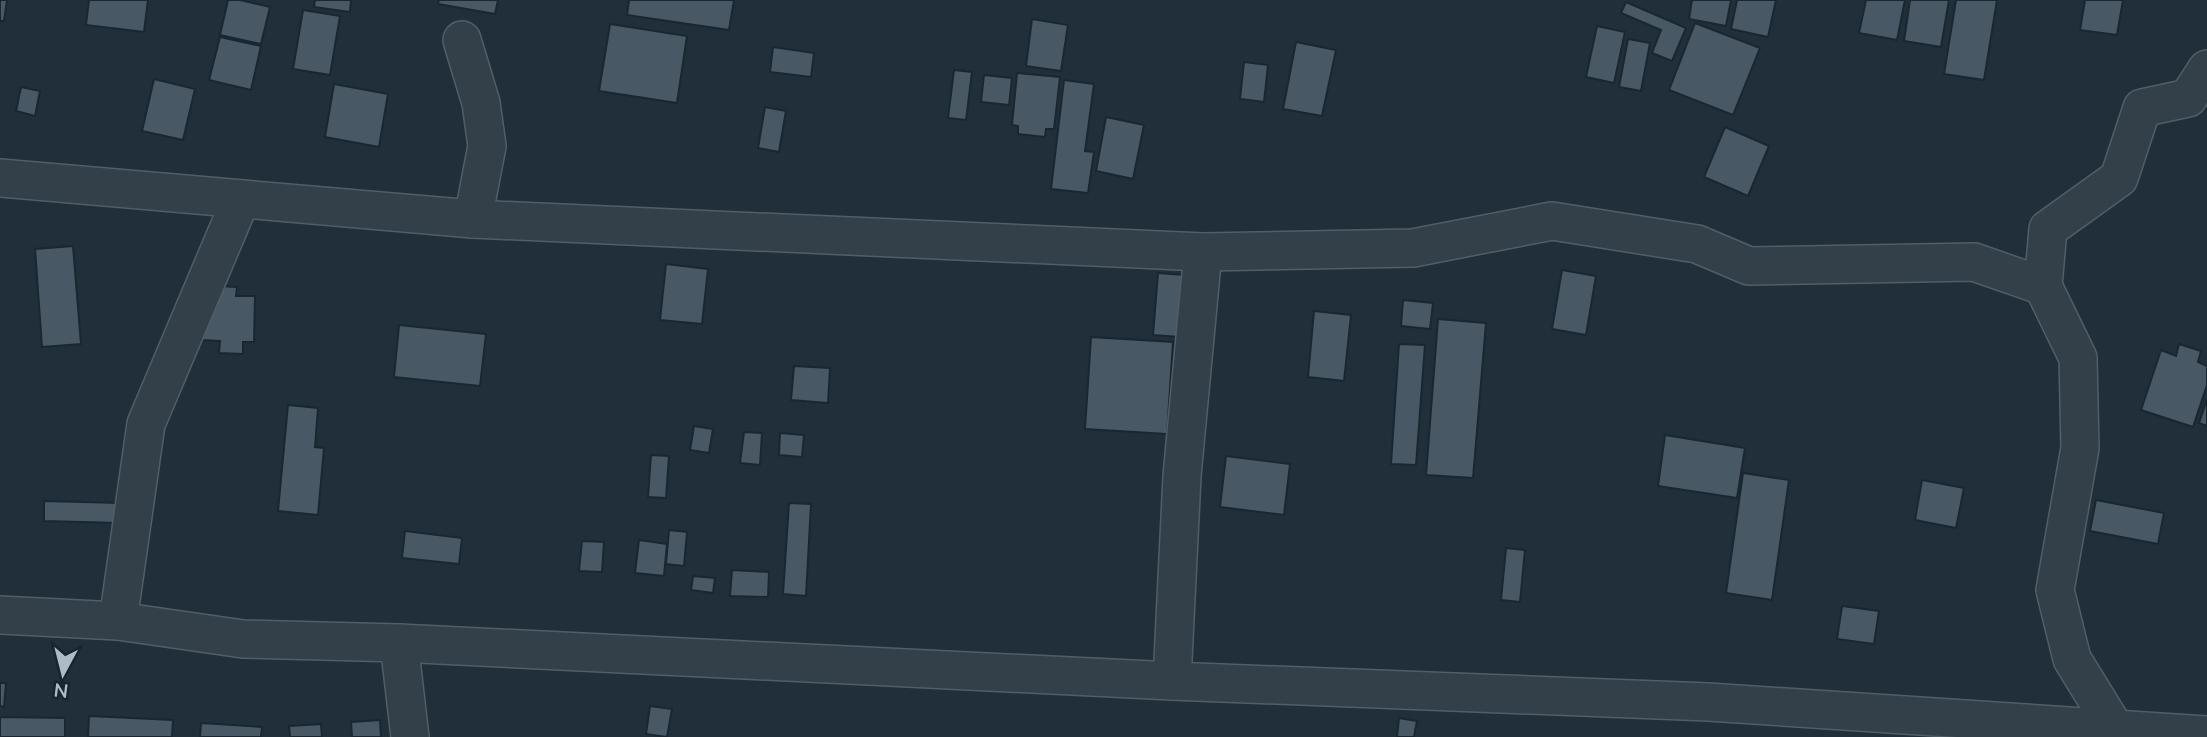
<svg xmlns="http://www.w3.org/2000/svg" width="2207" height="737" viewBox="0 0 2207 737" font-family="Mulish,sans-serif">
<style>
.building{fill:#485965;stroke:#1b2730;stroke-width:2}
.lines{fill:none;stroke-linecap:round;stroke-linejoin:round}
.minor-casing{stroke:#515e67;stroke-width:40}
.minor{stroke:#344049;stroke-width:37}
</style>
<rect width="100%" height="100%" fill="#202f39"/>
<g class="building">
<polygon points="0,0 7,0 4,21 0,21"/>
<polygon points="89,0 148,0 144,32 86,25"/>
<polygon points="228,0 240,0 270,7 261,44 220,35"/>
<polygon points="315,0 351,0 350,12 314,7"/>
<polygon points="439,0 498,0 495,14 438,4"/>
<polygon points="629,0 734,0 729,30 627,15"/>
<polygon points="1692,0 1731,0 1726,26 1689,19"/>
<polygon points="1737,0 1776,0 1768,37 1731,29"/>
<polygon points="1866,0 1905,0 1897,40 1859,33"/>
<polygon points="1910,0 1949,0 1941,47 1904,41"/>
<polygon points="1956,0 1997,0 1984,80 1944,74"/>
<polygon points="2085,0 2123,0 2117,35 2080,30"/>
<polygon points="1626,2 1686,28 1672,61 1652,53 1661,30 1621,13"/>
<polygon points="303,10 340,16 330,75 293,69"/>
<polygon points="1032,19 1068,25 1061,71 1026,66"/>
<polygon points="1695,23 1760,48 1733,115 1669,90"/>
<polygon points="610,24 687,36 677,103 599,91"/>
<polygon points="1597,26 1625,32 1614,83 1586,77"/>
<polygon points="220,37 261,46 251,90 209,80"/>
<polygon points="1628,39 1650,43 1641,91 1619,87"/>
<polygon points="1296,42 1336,50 1322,116 1283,109"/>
<polygon points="773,47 814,53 811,77 770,72"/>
<polygon points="1244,62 1268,65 1264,102 1240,99"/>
<polygon points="954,70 972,72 966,120 948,118"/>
<polygon points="1017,73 1060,77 1054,129 1046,129 1045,137 1018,134 1018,126 1012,125"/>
<polygon points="984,75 1012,78 1009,105 981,102"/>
<polygon points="154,79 195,89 183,140 142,131"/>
<polygon points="1064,80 1094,84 1085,151 1094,152 1088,193 1051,189"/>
<polygon points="334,84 388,94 379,147 325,137"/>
<polygon points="21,87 40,91 35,116 16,111"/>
<polygon points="765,107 786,111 779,152 758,148"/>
<polygon points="1106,117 1144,125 1133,179 1096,171"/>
<polygon points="1725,127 1769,146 1748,196 1704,177"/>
<polygon points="73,246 81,344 42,347 35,249"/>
<polygon points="666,264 708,269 702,324 660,320"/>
<polygon points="1562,270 1596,276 1586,335 1552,329"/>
<polygon points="1158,273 1184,275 1180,337 1153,335"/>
<polygon points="217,286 237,287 236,296 255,296 254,342 243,342 243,354 219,353 220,341 200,340"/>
<polygon points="1403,300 1433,303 1430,329 1401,326"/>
<polygon points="1314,311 1351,315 1344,381 1308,377"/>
<polygon points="1438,319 1486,323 1473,478 1426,475"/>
<polygon points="399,325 486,334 480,386 394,377"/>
<polygon points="1091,337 1173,342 1167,434 1085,429"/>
<polygon points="1399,344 1425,345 1416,465 1391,464"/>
<polygon points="2179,344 2201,351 2198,362 2207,366 2207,385 2193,427 2141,410 2161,350 2176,356"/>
<polygon points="794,366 830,368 828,403 791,400"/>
<polygon points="2207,399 2207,426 2199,423"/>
<polygon points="288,405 318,408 315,447 324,448 318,515 278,511"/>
<polygon points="694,426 713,429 709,453 690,450"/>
<polygon points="744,432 762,433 760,465 740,463"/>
<polygon points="780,433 804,435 802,457 779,455"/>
<polygon points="1665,435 1745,448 1737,498 1658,486"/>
<polygon points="651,455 669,456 666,498 648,497"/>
<polygon points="1226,456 1290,464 1284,515 1220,507"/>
<polygon points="1743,473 1789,480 1772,600 1726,593"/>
<polygon points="1922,480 1964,488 1956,528 1915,520"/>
<polygon points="2096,500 2164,513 2158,544 2090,531"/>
<polygon points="44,501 121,503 120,523 44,521"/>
<polygon points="789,503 811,504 806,596 783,594"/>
<polygon points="669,530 687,532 684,566 666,564"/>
<polygon points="405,531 462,538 459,564 402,558"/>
<polygon points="639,540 667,544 664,576 635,573"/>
<polygon points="582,541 604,542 602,572 579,571"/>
<polygon points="1506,548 1525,550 1520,602 1501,600"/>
<polygon points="732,570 769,572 768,597 730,596"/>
<polygon points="693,576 715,578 713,593 691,590"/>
<polygon points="1842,606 1879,611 1874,644 1837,639"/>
<polygon points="0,683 6,683 4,707 0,706"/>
<polygon points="650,706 672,709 667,737 646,734"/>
<polygon points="89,716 173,720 172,737 88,737"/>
<polygon points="0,717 65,718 65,737 0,737"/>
<polygon points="1399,718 1417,721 1414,737 1397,737"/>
<polygon points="380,720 381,737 352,737 351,722"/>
<polygon points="201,723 262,727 261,737 200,737"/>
<polygon points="321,724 322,737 290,737 289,726"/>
</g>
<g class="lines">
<g class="minor-casing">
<g id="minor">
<polyline points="462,40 481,103 487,146 473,219"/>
<polyline points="0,178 473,219 1203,252 1413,248 1552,221 1697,244 1749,266 1974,262 2043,286 2078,358 2080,448 2055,590 2072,659 2115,729 2114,737"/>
<polyline points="2043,286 2048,229 2119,178 2142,108 2188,98 2207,69"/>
<polyline points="0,615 118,621 243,639 399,643 1172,681 1708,702 2207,735"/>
<polyline points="118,621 146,424 241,199"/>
<polyline points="399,643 410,737"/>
<polyline points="1172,681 1182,476 1203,252"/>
</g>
</g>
<use href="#minor" class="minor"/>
</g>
<g transform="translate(63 674) rotate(187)" stroke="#19252e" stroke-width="5" paint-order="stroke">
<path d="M0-5L12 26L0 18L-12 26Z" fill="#aebbc6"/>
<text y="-10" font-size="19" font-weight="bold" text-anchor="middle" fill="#aebbc6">N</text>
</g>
</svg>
